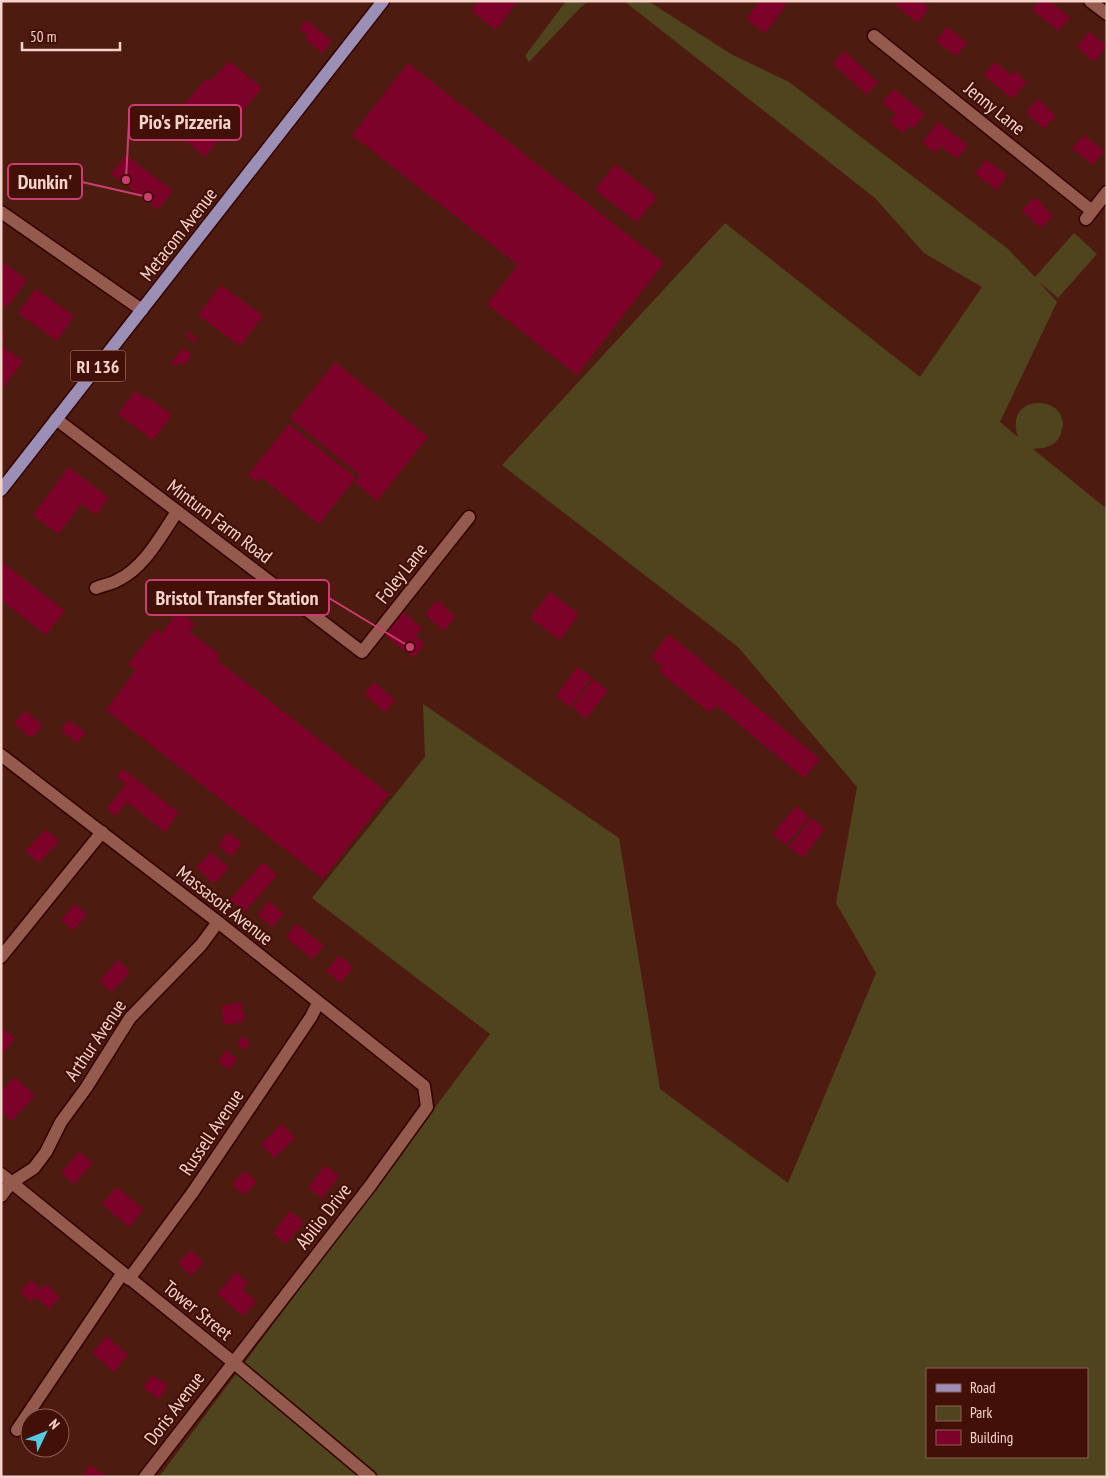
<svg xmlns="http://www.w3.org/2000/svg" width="1108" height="1478" viewBox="0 0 1108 1478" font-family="'PT Sans Narrow',sans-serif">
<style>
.green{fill:#4f441d;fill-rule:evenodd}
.building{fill:#7c022a}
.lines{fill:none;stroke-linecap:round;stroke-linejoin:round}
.minor-casing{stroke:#320100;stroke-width:15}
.tertiary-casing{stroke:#320100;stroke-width:15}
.primary-casing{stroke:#320100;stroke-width:15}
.minor{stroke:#955a4e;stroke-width:12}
.tertiary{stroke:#955a4e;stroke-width:12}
.primary{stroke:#9c8fb5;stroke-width:12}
.labels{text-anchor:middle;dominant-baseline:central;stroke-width:4.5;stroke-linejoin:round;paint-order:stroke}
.shield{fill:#431007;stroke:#c09991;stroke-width:1}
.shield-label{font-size:18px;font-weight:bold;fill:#f6d4cc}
.street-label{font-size:19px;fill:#f6d4cc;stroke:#431007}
.leader{fill:none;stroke:#cc3e72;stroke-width:2}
.callout-dot{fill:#cc3e72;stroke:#431007;stroke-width:2}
.callout{fill:#431007;stroke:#cc3e72;stroke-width:2}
.callout-label{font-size:20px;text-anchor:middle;font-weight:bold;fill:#f6d4cc}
</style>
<rect width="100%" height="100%" fill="#4e1b11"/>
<g class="green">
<polygon points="566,1 589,1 580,8 529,62 525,56"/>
<path d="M624,1H648L731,54L789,82L1008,249L1035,277L1074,233L1097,254L1058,298L1038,281L1057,302L1000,422L1018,437C1002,390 1075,395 1061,433C1056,447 1045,448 1033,449L1107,509V1477H159L490,1034L312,898L425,757L423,704L619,838L660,1089L788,1183L876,973L836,903L857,787L738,647L502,465L725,223L920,377L982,287L924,253L875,198ZM927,1369H1087V1457H927Z"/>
</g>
<g class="building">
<polygon points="478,1 518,1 496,30 471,11"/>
<polygon points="760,1 783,1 787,4 765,33 746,19"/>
<polygon points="899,1 921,1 929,8 918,23 896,6"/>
<polygon points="1039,1 1049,1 1070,17 1059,31 1032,10"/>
<polygon points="306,20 332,41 322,53 305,39 308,35 299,29"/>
<polygon points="947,27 967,42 957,56 936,42"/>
<polygon points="1089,32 1107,46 1094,62 1077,47"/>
<polygon points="844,51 878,82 867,95 833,64"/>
<polygon points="229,61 262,88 205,157 172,129 178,112 207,78 211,81"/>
<polygon points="995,62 1011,75 1015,71 1027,82 1012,99 984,75"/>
<polygon points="408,63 664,263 577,375 487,304 518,265 352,135"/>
<polygon points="894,89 925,114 914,128 910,125 903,133 890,122 896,114 882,103"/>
<polygon points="1038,99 1056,116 1044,129 1026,112"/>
<polygon points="938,122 968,145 957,159 940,146 935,153 922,143"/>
<polygon points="1084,135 1104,151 1093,165 1072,148"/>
<polygon points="126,155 173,191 158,210 111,174"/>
<polygon points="986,160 1007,175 997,190 975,174"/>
<polygon points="615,164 657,197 637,222 595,190"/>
<polygon points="1035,197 1053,216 1040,228 1022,210"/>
<polygon points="1,261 27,280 6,308 1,305"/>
<polygon points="221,285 263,316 240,346 198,315"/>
<polygon points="36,289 74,316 57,341 18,313"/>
<polygon points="1,332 6,335 1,343"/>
<polygon points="188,332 198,339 195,343 185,335"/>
<polygon points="2,346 23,361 1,391 1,347"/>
<polygon points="183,348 192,355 184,365 180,362 176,367 171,363"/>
<polygon points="335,362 428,437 377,501 355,482 360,475 290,418"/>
<polygon points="135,391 145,398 146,396 172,415 153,440 118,414"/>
<polygon points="289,424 356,478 319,524 261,477 257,482 248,475"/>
<polygon points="69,467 109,498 96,515 81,504 58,534 33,515"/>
<polygon points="1,561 65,611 46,635 1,600"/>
<polygon points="550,592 579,614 560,640 530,618"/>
<polygon points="437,600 456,617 443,631 425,614"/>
<polygon points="179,611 195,624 189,631 220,655 217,660 389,794 323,879 106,710 136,670 128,664 156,629 161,634"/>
<polygon points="403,612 422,628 416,636 425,644 413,658 385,635"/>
<polygon points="669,634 820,759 804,778 716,705 710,713 659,671 662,666 651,657"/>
<polygon points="577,667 592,677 570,707 556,696"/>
<polygon points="594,679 608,691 586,719 572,707"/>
<polygon points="374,682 395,700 385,712 364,694"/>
<polygon points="26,711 43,726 31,738 14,723"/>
<polygon points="68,720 86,732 78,743 61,731"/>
<polygon points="123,769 179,813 165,832 127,802 116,816 107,809 126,784 117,777"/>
<polygon points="796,806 809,817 786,845 773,834"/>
<polygon points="811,818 825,829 803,858 789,847"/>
<polygon points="46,829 59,841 39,863 25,851"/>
<polygon points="228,832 242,843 232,857 218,846"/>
<polygon points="211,852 229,868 214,884 196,868"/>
<polygon points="263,862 277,875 245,912 230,900"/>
<polygon points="269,901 284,914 272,927 258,915"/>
<polygon points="75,904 87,914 73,931 61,920"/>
<polygon points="296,924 324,945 313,959 286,938"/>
<polygon points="339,956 353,967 341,983 326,971"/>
<polygon points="118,960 130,972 112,992 99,981"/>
<polygon points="241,1002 245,1021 224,1025 221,1006"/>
<polygon points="1,1027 15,1039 1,1055"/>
<polygon points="244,1036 250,1043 244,1050 237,1043"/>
<polygon points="226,1050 237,1059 229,1070 218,1061"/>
<polygon points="14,1077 35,1095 12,1121 1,1112 1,1092"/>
<polygon points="282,1124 295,1138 274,1158 261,1144"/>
<polygon points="79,1152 93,1163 74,1184 61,1173"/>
<polygon points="325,1165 339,1176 322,1198 308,1188"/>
<polygon points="245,1171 257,1182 244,1195 232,1184"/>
<polygon points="117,1187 144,1210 129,1227 102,1204"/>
<polygon points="290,1211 304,1222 286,1244 273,1233"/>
<polygon points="191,1250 204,1263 191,1276 178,1263"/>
<polygon points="236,1272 248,1283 242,1289 256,1301 243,1316 217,1294"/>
<polygon points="31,1280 41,1289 46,1284 60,1297 49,1309 36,1297 31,1302 20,1292"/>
<polygon points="107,1336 128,1355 114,1372 92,1353"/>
<polygon points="152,1375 168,1385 160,1399 143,1388"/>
<polygon points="54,1412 67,1423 60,1431 60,1418 49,1418"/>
<polygon points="90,1465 105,1475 103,1477 82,1477"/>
</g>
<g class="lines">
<g class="minor-casing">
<g id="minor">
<polyline points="874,36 1092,211"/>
<polyline points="1086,219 1107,192"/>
<polyline points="56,419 362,652 469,517"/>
<path d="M96,588C103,585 112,584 118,580C145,567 161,535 177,512"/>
<polyline points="1,755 218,922 424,1086 427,1107 370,1186 145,1477"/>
<polyline points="1,957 102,832"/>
<polyline points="1,1174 233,1362 370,1477"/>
<polyline points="1,1196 11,1183 34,1168 46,1152 61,1122 86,1088 130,1018 201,945 218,922"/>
<polyline points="129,1279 193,1192 311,1017 318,1003"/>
<polyline points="17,1430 122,1274"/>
</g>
</g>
<g class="tertiary-casing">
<g id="tertiary">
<polyline points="1090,1 1107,14"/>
<polyline points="1,212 142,310"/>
</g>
</g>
<g class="primary-casing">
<polyline id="primary" points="1,490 383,1"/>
</g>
<use href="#minor" class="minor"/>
<use href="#tertiary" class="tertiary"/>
<use href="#primary" class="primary"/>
</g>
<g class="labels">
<rect class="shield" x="70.5" y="350.5" width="55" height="31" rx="4"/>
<g class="shield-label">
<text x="98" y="366">RI 136</text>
</g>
<g class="street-label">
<text transform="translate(995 108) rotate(39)">Jenny Lane</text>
<text transform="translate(178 234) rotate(-52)">Metacom Avenue</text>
<text transform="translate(220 521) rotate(37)">Minturn Farm Road</text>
<text transform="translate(401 573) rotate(-52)">Foley Lane</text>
<text transform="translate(225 905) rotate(38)">Massasoit Avenue</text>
<text transform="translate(95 1040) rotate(-56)">Arthur Avenue</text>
<text transform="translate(211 1132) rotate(-56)">Russell Avenue</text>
<text transform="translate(323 1216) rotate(-52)">Abilio Drive</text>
<text transform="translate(198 1310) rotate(39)">Tower Street</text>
<text transform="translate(174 1408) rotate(-53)">Doris Avenue</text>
</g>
</g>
<path class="leader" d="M126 180L129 122M148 197L82 182M410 647L329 598"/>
<g class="callout-dot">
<circle cx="126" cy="180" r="5"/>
<circle cx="148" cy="197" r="5"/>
<circle cx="410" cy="647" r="5"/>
</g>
<g class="callout">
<rect x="129" y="105" width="112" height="35" rx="5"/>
<rect x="8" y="164" width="74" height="35" rx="5"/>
<rect x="146" y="580" width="183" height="35" rx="5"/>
</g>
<g class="callout-label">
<text x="185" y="129">Pio's Pizzeria</text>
<text x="45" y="189">Dunkin'</text>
<text x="237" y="605">Bristol Transfer Station</text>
</g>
<rect width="1108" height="1478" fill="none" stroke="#f6d4cc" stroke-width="5"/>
<rect x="926" y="1368" width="162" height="90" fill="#431007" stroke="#8b5e56"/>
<rect x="936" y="1384" width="25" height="8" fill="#9c8fb5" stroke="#8b5e56"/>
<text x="970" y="1393" font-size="15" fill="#f6d4cc">Road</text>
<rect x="936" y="1406" width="25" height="15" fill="#4f441d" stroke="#8b5e56"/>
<text x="970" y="1418" font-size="15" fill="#f6d4cc">Park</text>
<rect x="936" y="1430" width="25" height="15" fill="#7c022a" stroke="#8b5e56"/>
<text x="970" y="1443" font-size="15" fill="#f6d4cc">Building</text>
<g transform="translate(45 1433) rotate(47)"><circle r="24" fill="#431007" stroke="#8b5e56"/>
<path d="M0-4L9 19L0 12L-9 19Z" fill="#56c9e0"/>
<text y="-8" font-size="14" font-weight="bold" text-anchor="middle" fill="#f6d4cc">N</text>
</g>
<path d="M22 42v8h98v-8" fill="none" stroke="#f6d4cc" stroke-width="2.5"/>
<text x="30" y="42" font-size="15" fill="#f6d4cc" stroke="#431007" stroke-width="4" paint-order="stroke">50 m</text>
</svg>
